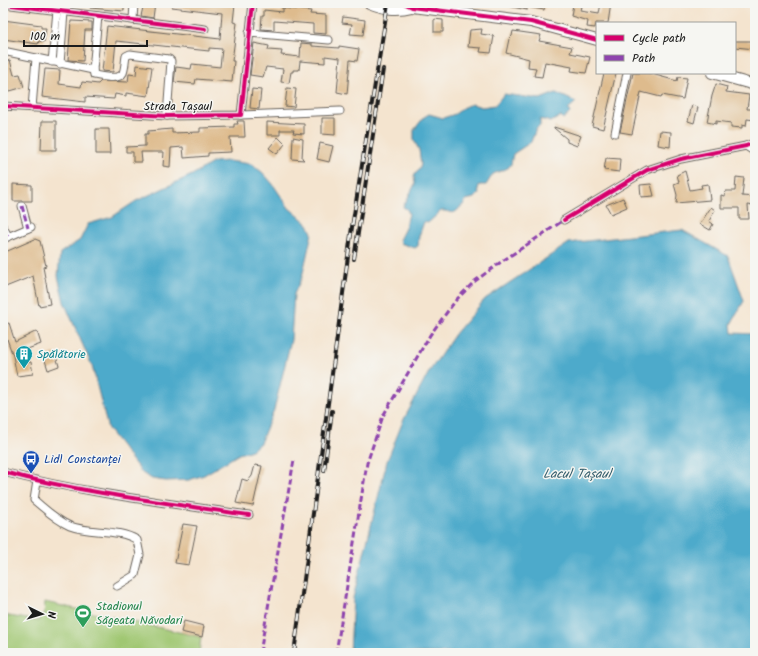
<svg xmlns="http://www.w3.org/2000/svg" width="758" height="656" viewBox="0 0 758 656" font-family="Kalam,sans-serif">
<style>
.green{fill:#a0c772;stroke:#5e7247}
.water{fill:#4daacb;stroke:#346374}
.building{fill:#debb8d}
.lines{fill:none;stroke-linecap:round;stroke-linejoin:round}
.street-casing{stroke:#68625b;stroke-width:9}
.secondary-casing{stroke:#68625b;stroke-width:12}
.street{stroke:#fff;stroke-width:7}
.secondary{stroke:#fff;stroke-width:10}
.rail-casing{stroke:#1c1c1c;stroke-width:4}
.rail{stroke:#f6f6f2;stroke-width:2.5;stroke-dasharray:8;stroke-linecap:butt}
.quiet{stroke:#8e44ad;stroke-width:3;stroke-dasharray:6 3;stroke-linecap:butt}
.cycleway-casing{stroke:#f6f6f2;stroke-width:6}
.cycleway{stroke:#d6006c;stroke-width:4}
.labels{text-anchor:middle;dominant-baseline:central;stroke-width:3;stroke-linejoin:round;paint-order:stroke}
.street-label{font-size:12px;fill:#1c1c1c;stroke:#f6f6f2}
.culture-label{font-size:12px;fill:#0d838f;stroke:#f6f6f2;text-anchor:start}
.transit-label{font-size:12px;fill:#164399;stroke:#f6f6f2;text-anchor:start}
.leisure-label{font-size:12px;fill:#27864d;stroke:#f6f6f2;text-anchor:start}
.water-label{font-size:13px;font-style:italic;fill:#325c6b;stroke:#f6f6f2}
</style>
<rect width="100%" height="100%" fill="#f6f6f2"/>
<filter id="ink" filterUnits="userSpaceOnUse"><feTurbulence type="fractalNoise" baseFrequency=".025" numOctaves="2"/><feDisplacementMap in="SourceGraphic" scale="8" xChannelSelector="R" yChannelSelector="G"/><feConvolveMatrix kernelMatrix="1 2 1 2 8 2 1 2 1" color-interpolation-filters="sRGB"/></filter>
<filter id="wash" filterUnits="userSpaceOnUse"><feTurbulence type="fractalNoise" baseFrequency=".012" numOctaves="4" result="noise"/><feDisplacementMap in="SourceGraphic" scale="16" xChannelSelector="R" yChannelSelector="G"/><feGaussianBlur stdDeviation="0.9" result="paint"/><feColorMatrix in="noise" values="0 0 0 0 0 0 0 0 0 0 0 0 0 0 0 0 0 1.4 0 .05"/><feComposite in="paint" operator="in"/></filter>
<g filter="url(#wash)">
<rect width="100%" height="100%" fill="#f4e4cf"/>
<polygon class="green" points="45,602 201,637 199,653 3,653 3,615 39,621 41,615 44,615"/>
<g class="water">
<path d="M556,93L576,102L568,109L570,113L563,119L561,116L551,122L540,119V126L536,129L531,142L513,154L511,164L508,168L493,174L486,185H479L478,190L479,194L474,198L466,200L463,205C459,207 459,210 455,212C452,214 446,210 441,211L428,223L424,222L419,236L418,246L415,248L400,243L399,240L405,228L409,214L407,209L403,207L415,184L414,176L420,168L421,164L419,150L414,140V130L424,117L429,114L443,118L455,114L466,106L472,104L482,107L495,105L504,94L540,99Z"/>
<polygon points="228,161 251,164 262,172 272,183 289,208 308,224 312,233 302,277 294,294 291,340 274,410 260,443 252,450 239,454 204,475 189,480 166,481 152,479 142,473 108,429 92,366 64,302 58,276 60,253 80,240 88,224 112,217 136,201 192,175 214,162"/>
<polygon points="682,230 728,256 744,301 731,324 732,333 755,334 755,653 350,653 353,598 387,461 403,421 429,372 455,334 485,299 569,243"/>
</g>
<g id="blocks">
<g class="building">
<polygon points="90,3 124,3 124,11 90,8"/>
<polygon points="144,3 155,3 153,18 141,16"/>
<polygon points="171,3 235,4 233,22 237,23 232,61 234,61 232,82 196,79 195,84 174,82 176,67 191,69 192,64 220,67 222,49 209,48 209,51 116,41 113,72 102,71 107,26 220,39 222,13 171,7"/>
<polygon points="508,3 545,3 544,10 527,7 527,10 508,6"/>
<polygon points="601,3 611,3 608,23 596,23 595,28 587,27 588,21 571,16 573,4 581,6 580,11 599,14"/>
<polygon points="282,8 311,11 310,14 326,15 326,34 313,33 313,24 274,21 274,30 261,29 262,16 264,16 264,10 282,12"/>
<polygon points="343,17 365,20 363,35 350,34 352,24 342,23"/>
<polygon points="434,19 443,20 443,32 434,32"/>
<polygon points="3,20 41,25 41,28 46,28 44,42 39,41 38,44 3,39"/>
<polygon points="71,21 92,22 92,30 85,30 83,61 68,60"/>
<polygon points="482,29 481,34 494,36 491,53 480,52 481,48 468,47 470,30"/>
<polygon points="513,31 541,35 539,41 572,47 570,53 590,57 586,73 571,71 572,67 545,62 542,77 534,76 536,68 528,67 529,59 506,53 509,39 512,36"/>
<polygon points="735,41 755,41 755,49 735,47"/>
<polygon points="254,43 269,46 268,50 282,51 281,55 300,57 301,43 312,44 312,46 339,48 339,46 359,49 357,61 350,60 347,94 337,92 340,58 325,56 325,63 300,61 299,70 293,70 293,72 291,72 289,83 281,82 283,69 266,67 263,77 250,75"/>
<polygon points="10,60 14,75 20,74 24,87 3,93 3,63"/>
<polygon points="137,65 152,67 148,96 126,93 126,96 115,94 114,99 85,97 85,102 42,97 45,69 60,70 59,84 81,87 82,82 98,84 101,81 128,82 129,74 136,75"/>
<polygon points="604,73 616,73 603,129 592,126"/>
<polygon points="633,73 648,73 677,81 678,77 687,78 683,99 662,95 661,97 641,92 632,134 620,132"/>
<polygon points="716,84 727,87 726,92 749,95 747,109 755,109 755,120 747,119 746,126 742,125 742,128 731,127 731,123 716,121 716,124 707,122 712,96"/>
<polygon points="287,88 296,89 294,107 285,106"/>
<polygon points="252,89 261,90 259,109 250,108"/>
<polygon points="692,105 698,107 694,123 688,121"/>
<polygon points="322,118 335,118 335,135 322,134"/>
<polygon points="42,121 56,121 56,150 41,150"/>
<polygon points="237,121 244,121 245,137 230,137 231,152 208,153 208,156 184,158 183,147 171,148 170,167 163,166 164,152 141,152 142,162 133,162 133,152 126,152 126,147 145,146 145,134 148,134 148,131 172,129 172,133 200,132 200,128 234,127 234,124 238,124"/>
<polygon points="267,122 304,124 304,134 293,133 294,130 280,130 280,135 267,135"/>
<polygon points="554,127 581,136 577,146 567,142 567,139 554,128"/>
<polygon points="96,129 109,129 110,154 96,154"/>
<polygon points="660,131 671,132 670,147 658,145"/>
<polygon points="278,137 285,144 277,154 269,148"/>
<polygon points="293,137 303,139 302,158 304,160 292,159"/>
<polygon points="320,143 333,146 329,162 317,159"/>
<polygon points="606,158 620,159 619,172 604,170"/>
<polygon points="685,171 690,190 702,188 701,185 708,184 710,200 676,203 677,195 674,184 679,182 677,175"/>
<polygon points="736,177 744,178 742,196 755,197 755,206 748,205 749,219 739,219 739,208 721,208 721,195 725,196 726,191 735,191"/>
<polygon points="13,184 32,185 32,201 13,201"/>
<polygon points="651,184 654,196 641,197 640,185"/>
<polygon points="623,198 627,207 611,214 606,205"/>
<polygon points="711,207 715,210 709,221 713,224 710,230 700,224"/>
<polygon points="35,239 40,241 46,266 43,267 50,304 39,306 33,276 3,288 3,253"/>
<polygon points="9,323 15,342 37,331 41,344 22,351 24,363 31,362 33,374 17,376 13,356 7,339 5,340 3,335 3,325"/>
<polygon points="55,353 59,366 48,370 44,357"/>
<polygon points="255,465 262,466 253,506 236,503 242,479 248,481 252,476"/>
<polygon points="183,524 197,526 189,565 175,563"/>
<polygon points="184,621 204,626 202,637 181,632"/>
</g>
</g>
</g>
<g filter="url(#ink)">
<use href="#blocks" fill-opacity="0" stroke="#68625b" stroke-width="1"/>
<g class="lines">
<g class="street-casing">
<g id="street">
<polyline points="3,4 205,29"/>
<path d="M98,16L93,70L94,75C101,76 119,81 123,73C125,68 125,61 126,56L130,54L169,59L171,61L167,116"/>
<polyline points="133,20 134,3"/>
<polyline points="249,33 329,40"/>
<polyline points="3,51 93,70"/>
<polyline points="52,62 57,11"/>
<polyline points="60,64 64,12"/>
<polyline points="3,106 167,116 241,115 253,3"/>
<polyline points="32,108 36,58"/>
<polyline points="241,115 340,111"/>
<polyline points="615,133 627,73"/>
<polyline points="746,146 755,152"/>
<polyline points="22,206 28,228"/>
<polyline points="564,220 647,170 681,159 746,146 755,142"/>
<polyline points="3,227 8,236"/>
<polyline points="3,239 31,227"/>
<path d="M3,472C83,493 167,503 249,515"/>
<path d="M37,481L34,500C45,509 56,520 70,526C91,534 117,528 137,540L140,555L135,575L117,586"/>
</g>
</g>
<g class="secondary-casing">
<g id="secondary">
<path d="M369,3C384,9 396,11 412,7"/>
<polyline points="404,3 412,7 531,22 597,40"/>
<polyline points="712,73 755,85"/>
</g>
</g>
<use href="#street" class="street"/>
<use href="#secondary" class="secondary"/>
<g class="rail-casing">
<g id="rail">
<polyline points="354,259 383,69"/>
<polyline points="324,471 332,411"/>
<polyline points="294,653 352,227 388,3"/>
</g>
</g>
<use href="#rail" class="rail"/>
<g class="quiet">
<polyline points="22,206 28,228"/>
<polyline points="3,227 8,236"/>
<polyline points="260,653 294,460"/>
<polyline points="336,653 367,463 383,416 430,335 456,300 475,281 501,262 564,220"/>
</g>
<g class="cycleway-casing">
<g id="cycleway">
<polyline points="404,3 412,7 531,22 597,40"/>
<polyline points="3,4 205,29"/>
<polyline points="3,106 167,116 241,115 253,3"/>
<polyline points="564,220 647,170 681,159 746,146 755,142"/>
<path d="M3,472C83,493 167,503 249,515"/>
</g>
</g>
<use href="#cycleway" class="cycleway"/>
</g>
</g>
<defs>
<g id="building-pin" transform="scale(0.9)"><path d="M0 17L-7.5 6A9.5 9.5 0 1 1 7.5 6Z" fill="#0f9aa8" stroke="#f6f6f2"/><path d="M-4-6H4V6H1V3H-1V6H-4ZM-2.5-4.3h1.7v1.8h-1.7ZM.8-4.3h1.7v1.8H.8ZM-2.5-1h1.7V.8h-1.7ZM.8-1h1.7V.8H.8Z" fill="#fff"/></g>
<g id="bus-pin" transform="scale(0.9)"><path d="M0 17L-7.5 6A9.5 9.5 0 1 1 7.5 6Z" fill="#1a4fb4" stroke="#f6f6f2"/><path d="M-5-6H5V4H4V6H2V4H-2V6H-4V4H-5ZM-3.5-4V0h7V-4ZM-3.5 1.2v1.5H-2V1.2ZM2 1.2v1.5H3.5V1.2Z" fill="#fff"/></g>
<g id="stadium-pin" transform="scale(0.9)"><path d="M0 17L-7.5 6A9.5 9.5 0 1 1 7.5 6Z" fill="#2e9e5b" stroke="#f6f6f2"/><path d="M0-5a6.5 5 0 1 0 0 10a6.5 5 0 1 0 0-10ZM-3.5-1.8h7v3.6h-7Z" fill="#fff"/></g>
</defs>
<g fill-rule="evenodd">
<use href="#building-pin" x="24" y="354"/>
<use href="#bus-pin" x="31" y="459"/>
<use href="#stadium-pin" x="83" y="613"/>
</g>
<g class="labels">
<g class="street-label">
<text x="178" y="106">Strada Tașaul</text>
</g>
<g class="culture-label">
<text x="37" y="354">Spălătorie</text>
</g>
<g class="transit-label">
<text x="44" y="459">Lidl Constanței</text>
</g>
<g class="leisure-label">
<text x="96" y="606">Stadionul<tspan x="96" dy="14">Săgeata Năvodari</tspan></text>
</g>
<g class="water-label">
<text x="577" y="474">Lacul Tașaul</text>
</g>
</g>
<rect width="758" height="656" fill="none" stroke="#f6f6f2" stroke-width="16"/>
<rect x="596" y="22" width="140" height="52" fill="#f6f6f2" stroke="#9f9f9c"/>
<rect x="604" y="35" width="20" height="6" fill="#d6006c" stroke="#9f9f9c"/>
<text x="632" y="42" font-size="12" fill="#1c1c1c">Cycle path</text>
<rect x="604" y="55" width="20" height="6" fill="#8e44ad" stroke="#9f9f9c"/>
<text x="632" y="62" font-size="12" fill="#1c1c1c">Path</text>
<g transform="translate(42 614) rotate(95)" stroke="#f6f6f2" stroke-width="3" paint-order="stroke">
<path d="M0-3L7 15L0 10L-7 15Z" fill="#1c1c1c"/>
<text y="-6" font-size="11" font-weight="bold" text-anchor="middle" fill="#1c1c1c">N</text>
</g>
<path d="M24 40v6h123v-6" fill="none" stroke="#1c1c1c" stroke-width="2"/>
<text x="30" y="40" font-size="12" fill="#1c1c1c" stroke="#f6f6f2" stroke-width="3" paint-order="stroke">100 m</text>
</svg>
